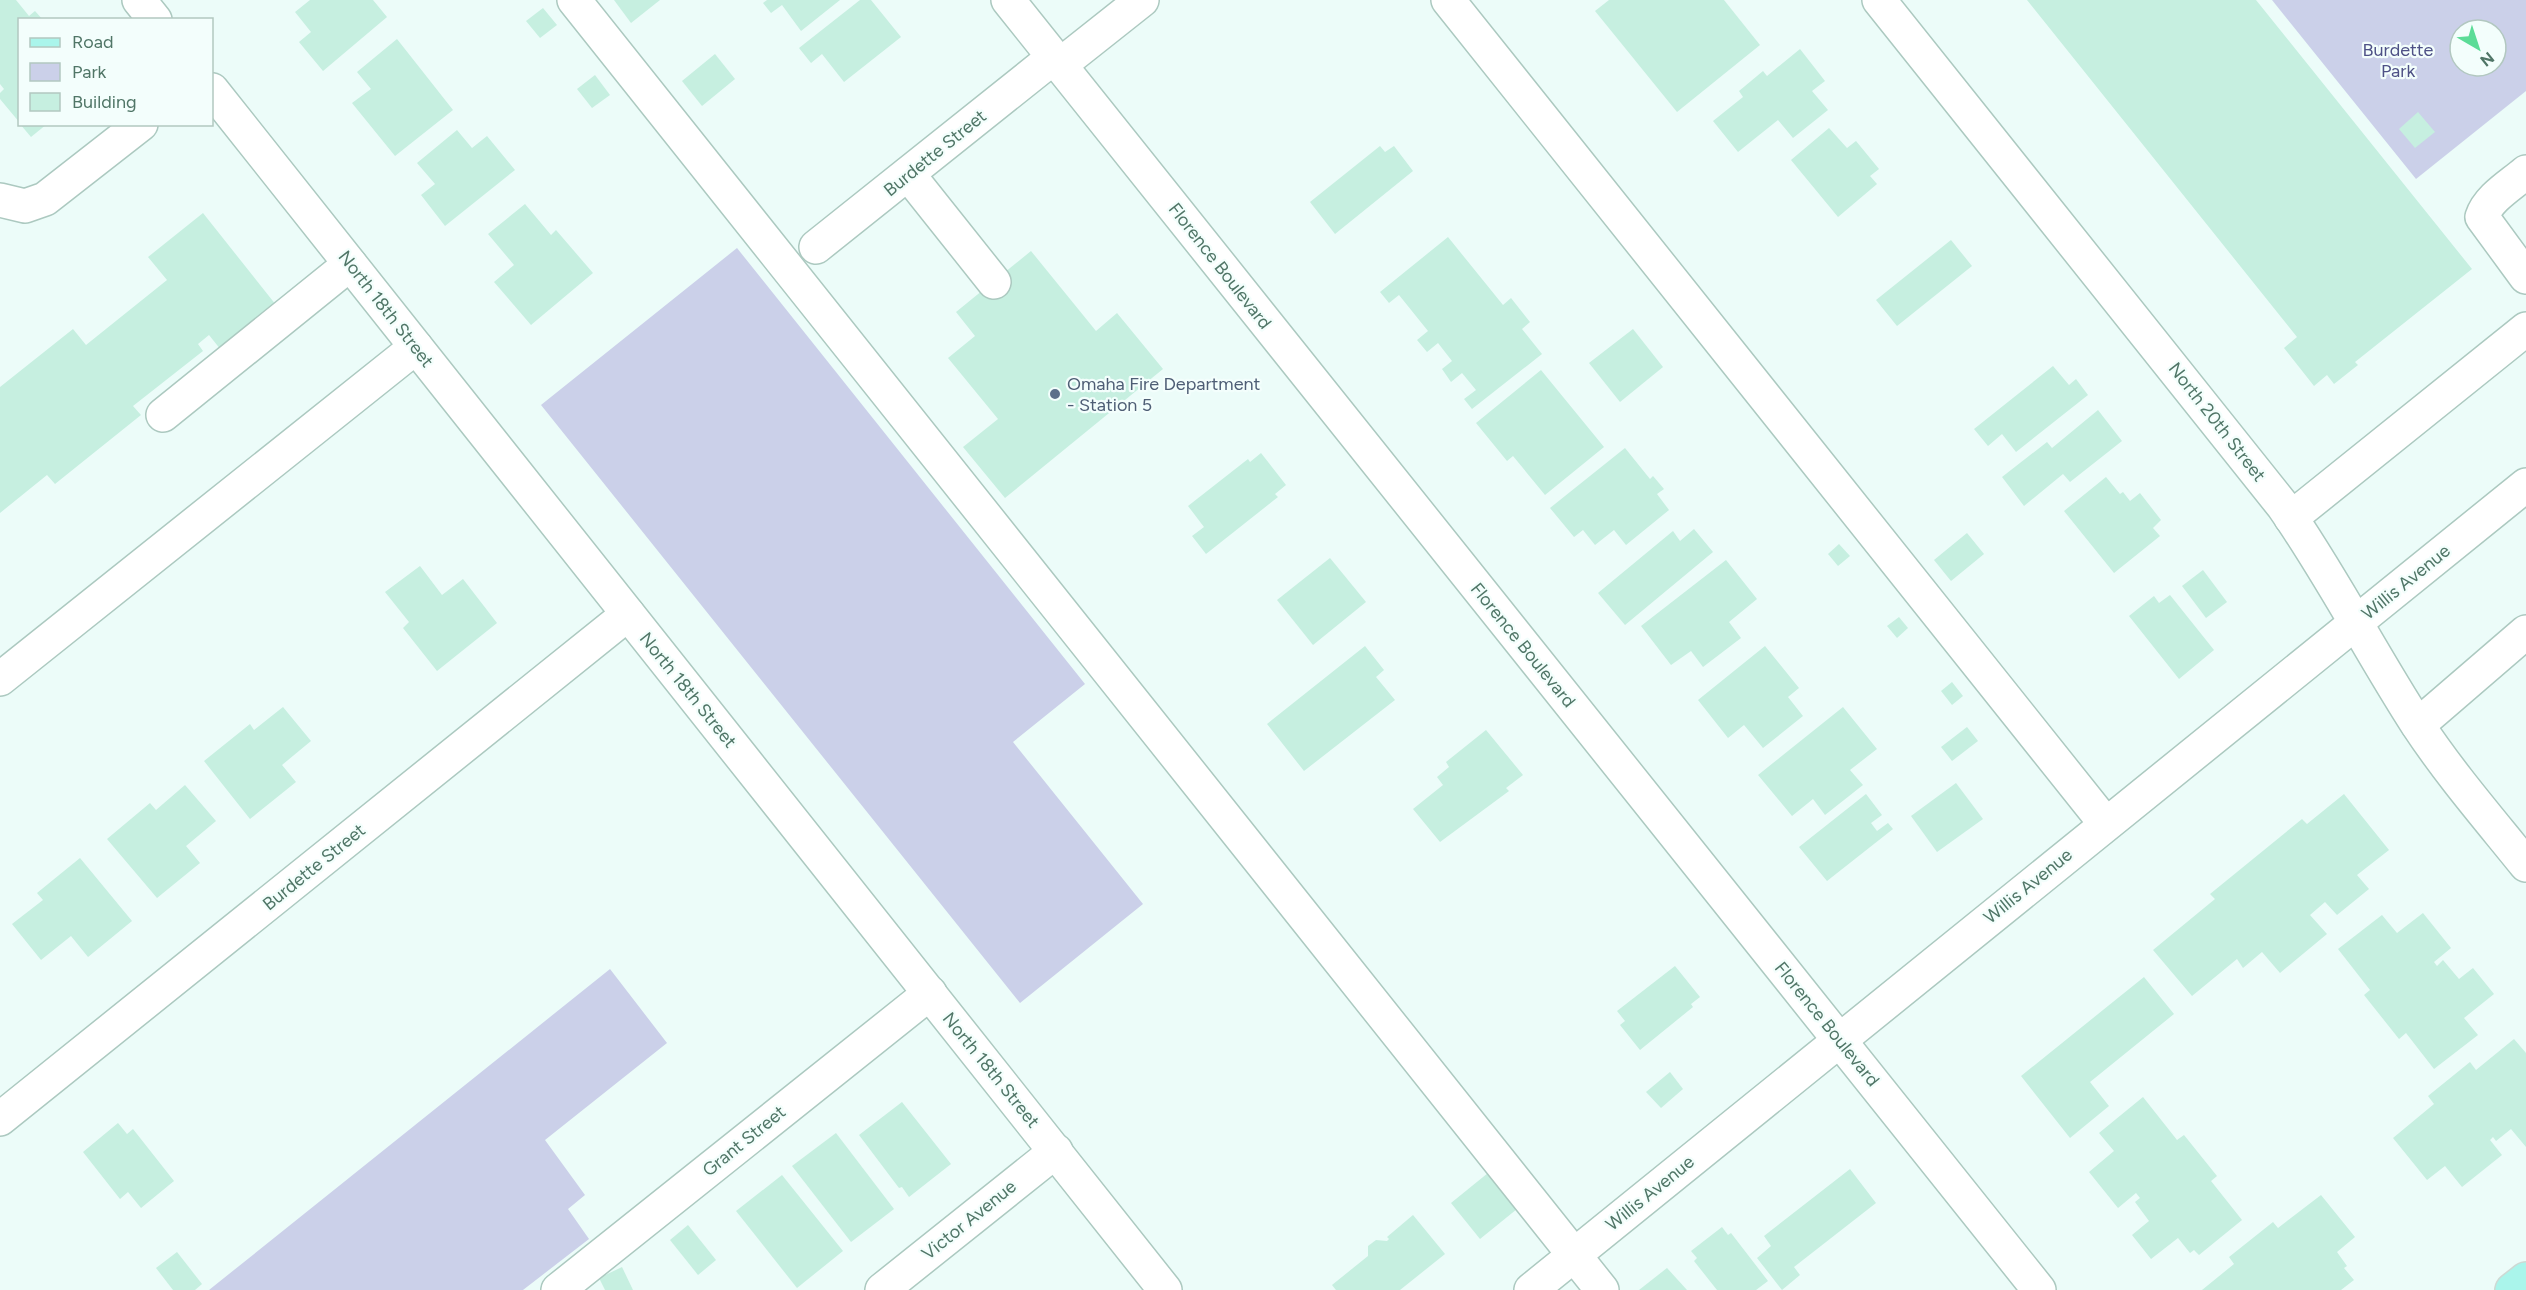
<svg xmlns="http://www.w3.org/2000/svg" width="2526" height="1290" viewBox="0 0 2526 1290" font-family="Figtree,sans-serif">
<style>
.green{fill:#cbd0e9;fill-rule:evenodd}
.building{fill:#c6efe0}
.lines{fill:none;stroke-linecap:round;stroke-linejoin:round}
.minor-casing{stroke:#acc9c0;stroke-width:36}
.major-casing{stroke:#ced9d4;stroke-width:36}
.minor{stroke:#fff;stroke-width:33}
.major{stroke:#aaf5eb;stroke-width:33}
.service-dot{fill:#5c6f8a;stroke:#f3fefc;stroke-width:2}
.labels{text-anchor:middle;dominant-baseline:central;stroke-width:4.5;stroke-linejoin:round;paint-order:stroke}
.park-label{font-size:18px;fill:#4e5186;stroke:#f3fefc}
.street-label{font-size:18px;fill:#507667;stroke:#f3fefc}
.service-label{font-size:18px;fill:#4e5e75;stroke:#f3fefc;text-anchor:start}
</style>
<rect width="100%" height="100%" fill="#ecfcf9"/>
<g class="green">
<path d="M2272,0H2526V91L2416,179ZM2460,30H2496V66H2460Z"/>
<polygon points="737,248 1085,684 1013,742 1143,904 1020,1003 541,405"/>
<polygon points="610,969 667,1043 545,1140 585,1195 568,1209 589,1239 523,1290 209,1290"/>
</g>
<g class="building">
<polygon points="0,0 16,0 29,16 35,11 43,20 20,20 20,123 0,99 0,93 4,89 0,84"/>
<polygon points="310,0 373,0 387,17 323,71 299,42 311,32 295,12"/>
<polygon points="614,0 660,0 631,23"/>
<polygon points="767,0 840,0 801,31 782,5 771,13 763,3"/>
<polygon points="860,0 871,0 901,37 844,82 822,54 811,63 799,48"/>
<polygon points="1609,0 1724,0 1760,45 1677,112 1595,11"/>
<polygon points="2027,0 2256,0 2472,269 2355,362 2358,365 2334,384 2327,375 2314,386 2284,348 2297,337"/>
<polygon points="543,8 557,25 540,38 526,21"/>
<polygon points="397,39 453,110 395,156 352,103 371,89 357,72"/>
<polygon points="1800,49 1825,81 1812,91 1828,110 1793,138 1778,120 1738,152 1713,121 1743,97 1739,91 1763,71 1767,76"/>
<polygon points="715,54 735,79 702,106 682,81"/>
<polygon points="595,75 610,95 592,108 577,89"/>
<polygon points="2418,112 2435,132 2415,148 2399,129"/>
<polygon points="20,124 47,124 31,137"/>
<polygon points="1829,128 1847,148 1856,141 1879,169 1870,176 1877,184 1838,217 1791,160"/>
<polygon points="457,130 472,148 487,136 515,170 445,226 421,195 435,184 417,163"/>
<polygon points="1380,146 1385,152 1394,146 1413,171 1335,234 1310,202"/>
<polygon points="525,204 551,235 556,230 593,273 531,325 494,282 514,265 488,234"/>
<polygon points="203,213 280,310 225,355 209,335 198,344 203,351 133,406 141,415 55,484 47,475 0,513 0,387 73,329 86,345 167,280 148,257"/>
<polygon points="1448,237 1503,305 1511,298 1530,322 1522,329 1542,354 1472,409 1464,399 1476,390 1462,373 1451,382 1442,369 1452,361 1438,343 1427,352 1417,340 1428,331 1399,295 1389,303 1380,292"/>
<polygon points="1951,240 1972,266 1897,326 1876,300"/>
<polygon points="1031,251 1096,331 1117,313 1163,369 1005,498 963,447 998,419 948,358 975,336 956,312"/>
<polygon points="1633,329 1663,367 1620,402 1589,363"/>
<polygon points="2053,366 2069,385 2076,379 2088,395 2016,452 2002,434 1988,446 1974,429"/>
<polygon points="1541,370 1604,447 1545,495 1513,456 1507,461 1476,423"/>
<polygon points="2098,410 2122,441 2070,482 2063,474 2024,506 2002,477 2047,442 2052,448"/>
<polygon points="1625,448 1650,479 1653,476 1664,489 1657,494 1669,510 1626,545 1614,530 1595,545 1583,530 1574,537 1550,508"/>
<polygon points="1261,453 1286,485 1275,494 1278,497 1206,554 1192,536 1204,527 1188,506 1248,459 1250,462"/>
<polygon points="2106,477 2120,494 2123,492 2130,501 2140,493 2161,520 2153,528 2160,536 2114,573 2064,511"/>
<polygon points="1694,529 1713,552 1625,625 1598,593 1673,531 1680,541"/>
<polygon points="1967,533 1984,554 1951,581 1934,560"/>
<polygon points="1839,544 1850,556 1838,566 1828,554"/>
<polygon points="1330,558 1366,602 1313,645 1277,600"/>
<polygon points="1726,560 1757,599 1729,622 1741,638 1703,667 1691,651 1671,665 1641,626"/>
<polygon points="420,566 442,595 463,579 497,623 437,671 403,628 409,622 385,592"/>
<polygon points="2203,570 2227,602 2206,618 2182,586"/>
<polygon points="2170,595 2214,650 2179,679 2129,616 2154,596 2159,603"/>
<polygon points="1899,617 1908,628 1897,638 1887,626"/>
<polygon points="1365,646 1384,670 1376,677 1395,700 1304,771 1267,724"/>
<polygon points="1765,646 1799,688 1788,697 1803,716 1763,748 1744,725 1728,738 1698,700"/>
<polygon points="1952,682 1963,696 1952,705 1941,691"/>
<polygon points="283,707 311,741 282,765 296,782 250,819 204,761 250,724 254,730"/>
<polygon points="1843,707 1877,749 1850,770 1863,785 1825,815 1813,799 1792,816 1758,775"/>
<polygon points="1967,727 1978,741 1952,761 1941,747"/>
<polygon points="1486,730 1523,775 1506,788 1509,791 1440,842 1413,809 1443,785 1437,777 1449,767 1446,762"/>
<polygon points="1956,783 1983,819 1937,852 1911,816"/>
<polygon points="185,785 216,821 186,846 200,863 157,898 107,839 150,803 156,810"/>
<polygon points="1866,794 1882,815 1871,823 1877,831 1888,823 1893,829 1827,881 1799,847"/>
<polygon points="2344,794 2389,850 2357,875 2369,889 2337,915 2325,902 2310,915 2327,934 2280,973 2262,952 2243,968 2237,959 2192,996 2153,950 2215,899 2210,894 2302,819 2307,824"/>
<polygon points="80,858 132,921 88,957 71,936 41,960 12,924 43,900 37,893"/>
<polygon points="2423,913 2451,948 2434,962 2437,966 2443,960 2459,979 2473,968 2494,994 2464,1018 2478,1035 2434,1069 2406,1033 2399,1039 2364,995 2370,990 2338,949 2382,915 2397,933"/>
<polygon points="1675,966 1700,997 1691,1004 1693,1007 1640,1050 1620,1025 1625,1021 1617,1011"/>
<polygon points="2144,977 2174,1014 2090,1082 2109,1106 2070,1138 2021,1076"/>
<polygon points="2514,1039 2526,1053 2526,1147 2511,1129 2496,1141 2493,1137 2490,1140 2502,1155 2462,1187 2445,1166 2427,1180 2393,1138 2434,1104 2428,1096 2470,1062 2476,1070"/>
<polygon points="1670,1072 1683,1089 1661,1108 1646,1092"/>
<polygon points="2143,1097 2177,1140 2184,1135 2217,1176 2211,1181 2242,1220 2199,1255 2194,1250 2190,1253 2178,1238 2151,1259 2132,1235 2149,1221 2135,1202 2140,1198 2136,1193 2118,1208 2089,1172 2114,1151 2099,1133"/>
<polygon points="902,1102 951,1164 909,1197 902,1187 899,1188 859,1135"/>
<polygon points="118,1123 127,1134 133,1129 174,1181 141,1208 128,1192 120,1199 83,1152"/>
<polygon points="836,1133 894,1209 851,1242 792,1166"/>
<polygon points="1850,1169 1876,1203 1794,1267 1800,1275 1782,1290 1757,1258 1771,1246 1764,1236"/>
<polygon points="1488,1173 1517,1209 1480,1239 1451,1203"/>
<polygon points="782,1175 843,1251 797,1288 736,1211"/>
<polygon points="2321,1195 2355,1237 2337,1252 2347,1266 2344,1268 2354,1280 2341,1290 2202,1290 2234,1264 2229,1257 2273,1222 2278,1228"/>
<polygon points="1413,1215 1445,1254 1400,1290 1336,1290 1332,1285 1368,1256 1368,1246 1376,1240 1387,1241 1389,1239 1387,1237"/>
<polygon points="688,1225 716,1260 698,1275 670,1240"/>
<polygon points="1722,1227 1728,1235 1731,1233 1768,1281 1756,1290 1717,1290 1694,1261 1697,1258 1691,1251"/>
<polygon points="177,1252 202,1284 195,1290 173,1290 156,1268"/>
<polygon points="622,1267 633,1290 605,1290 599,1278"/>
<polygon points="1667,1268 1687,1290 1639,1290"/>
</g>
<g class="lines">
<g class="minor-casing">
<g id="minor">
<polyline points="139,0 155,20"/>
<polyline points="574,0 1602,1290"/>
<polyline points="1008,0 2039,1290"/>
<polyline points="1448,0 2105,823"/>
<path d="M1879,0L2283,506C2332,576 2371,653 2417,724C2450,774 2489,819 2526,865"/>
<polyline points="1060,65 1142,0"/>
<polyline points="212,90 1165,1290"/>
<path d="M2526,172C2511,185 2488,198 2482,217L2526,277"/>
<polyline points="908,174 994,282"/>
<polyline points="0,200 25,206 45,199 141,124"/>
<polyline points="816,247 1054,57"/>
<polyline points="163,415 350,264"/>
<polyline points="2291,518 2526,329"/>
<polyline points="0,679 416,347"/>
<polyline points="2418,725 2526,632"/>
<polyline points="0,1119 628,614"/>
<polyline points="558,1290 930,993"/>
<polyline points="882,1290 1056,1151"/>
<polyline points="1531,1290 2526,485"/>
</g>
</g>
<g class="major-casing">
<polyline id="major" points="2512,1290 2526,1279"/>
</g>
<use href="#minor" class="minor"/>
<use href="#major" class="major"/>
</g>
<circle class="service-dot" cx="1055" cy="394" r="6"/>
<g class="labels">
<g class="park-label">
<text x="2398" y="50">Burdette<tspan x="2398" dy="21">Park</tspan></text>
</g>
<g class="street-label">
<text transform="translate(935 153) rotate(-39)">Burdette Street</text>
<text transform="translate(1220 266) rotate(52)">Florence Boulevard</text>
<text transform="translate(386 309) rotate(52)">North 18th Street</text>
<text transform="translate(2217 422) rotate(52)">North 20th Street</text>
<text transform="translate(2406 582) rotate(-39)">Willis Avenue</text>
<text transform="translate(1523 645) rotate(51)">Florence Boulevard</text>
<text transform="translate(688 690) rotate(51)">North 18th Street</text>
<text transform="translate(314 867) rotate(-39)">Burdette Street</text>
<text transform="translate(2028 886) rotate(-39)">Willis Avenue</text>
<text transform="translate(1827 1024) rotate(51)">Florence Boulevard</text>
<text transform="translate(991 1070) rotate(51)">North 18th Street</text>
<text transform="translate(744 1141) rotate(-39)">Grant Street</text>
<text transform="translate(1650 1193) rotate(-39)">Willis Avenue</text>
<text transform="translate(969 1220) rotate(-39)">Victor Avenue</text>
</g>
<g class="service-label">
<text x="1067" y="384">Omaha Fire Department<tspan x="1067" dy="21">- Station 5</tspan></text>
</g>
</g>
<rect x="18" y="18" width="195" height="108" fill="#f3fefc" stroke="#b2c8c0" stroke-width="1.5"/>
<rect x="30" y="38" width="30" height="9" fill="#aaf5eb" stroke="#b2c8c0" stroke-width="1.5"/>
<text x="72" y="48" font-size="18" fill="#507667">Road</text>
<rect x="30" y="63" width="30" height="18" fill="#cbd0e9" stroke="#b2c8c0" stroke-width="1.5"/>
<text x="72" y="78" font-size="18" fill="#507667">Park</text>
<rect x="30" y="93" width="30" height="18" fill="#c6efe0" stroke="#b2c8c0" stroke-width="1.5"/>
<text x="72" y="108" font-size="18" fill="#507667">Building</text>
<g transform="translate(2478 48) rotate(141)"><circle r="28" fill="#f3fefc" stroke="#b2c8c0" stroke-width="1.5"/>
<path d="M0-4.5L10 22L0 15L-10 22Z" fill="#5bdc97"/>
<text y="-9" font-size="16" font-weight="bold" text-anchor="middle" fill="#507667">N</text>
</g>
</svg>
